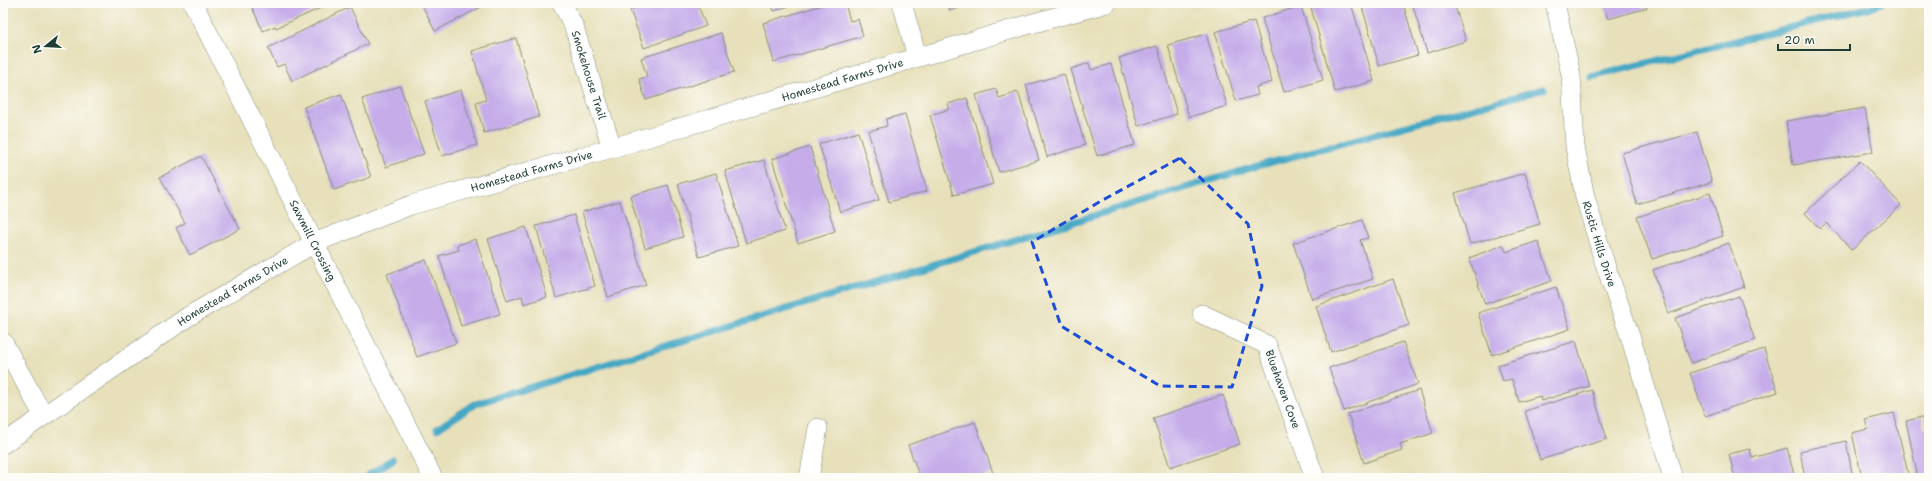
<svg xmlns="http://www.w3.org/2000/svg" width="1932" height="481" viewBox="0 0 1932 481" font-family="'Shantell Sans',sans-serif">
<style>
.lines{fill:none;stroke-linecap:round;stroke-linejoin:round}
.stream{stroke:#44a7c4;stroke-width:7}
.building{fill:#c6adea}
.street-casing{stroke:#838e77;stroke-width:20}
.street{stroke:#fff;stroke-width:19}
.marked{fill:none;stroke:#1d4ed8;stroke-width:3;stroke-dasharray:8 5;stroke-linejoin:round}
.labels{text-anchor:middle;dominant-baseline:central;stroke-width:3;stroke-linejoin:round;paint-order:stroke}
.street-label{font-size:11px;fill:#1f3d34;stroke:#fdfcf7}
</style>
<rect width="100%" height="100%" fill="#fdfcf7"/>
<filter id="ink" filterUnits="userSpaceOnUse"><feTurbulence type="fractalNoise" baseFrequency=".025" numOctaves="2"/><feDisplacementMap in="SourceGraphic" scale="8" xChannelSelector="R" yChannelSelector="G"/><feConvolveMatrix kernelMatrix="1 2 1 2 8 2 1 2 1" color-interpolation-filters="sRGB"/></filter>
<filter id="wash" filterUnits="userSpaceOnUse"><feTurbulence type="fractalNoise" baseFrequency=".012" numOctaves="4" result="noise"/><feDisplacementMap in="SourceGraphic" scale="16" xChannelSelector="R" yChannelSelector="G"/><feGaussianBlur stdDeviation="0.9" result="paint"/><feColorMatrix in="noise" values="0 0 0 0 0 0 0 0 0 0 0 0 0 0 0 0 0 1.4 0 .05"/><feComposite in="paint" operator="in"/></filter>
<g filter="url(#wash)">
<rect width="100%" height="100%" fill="#e7e0ba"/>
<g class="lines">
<g class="stream">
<polyline points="1591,77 1872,7 1881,3"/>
<polyline points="437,429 475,404 1254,167 1544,89"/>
<polyline points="365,478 393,459"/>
</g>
</g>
<g id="blocks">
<g class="building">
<polygon points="250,3 332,3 276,28 275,26 263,31"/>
<polygon points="421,3 489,3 435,31"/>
<polygon points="650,3 697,3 706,26 644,48 630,10"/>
<polygon points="771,3 798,3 774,11"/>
<polygon points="829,3 845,3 850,21 858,19 863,36 774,62 763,23"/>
<polygon points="948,3 974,3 950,11"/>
<polygon points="1315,3 1351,3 1374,81 1335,92 1310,4"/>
<polygon points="1361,3 1403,3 1418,55 1379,66"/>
<polygon points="1412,3 1454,3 1466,41 1427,53"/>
<polygon points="1603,3 1646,3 1647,8 1608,19"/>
<polygon points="1301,6 1323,80 1284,92 1262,18"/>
<polygon points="350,7 368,44 292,81 284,64 277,67 268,48"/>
<polygon points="1254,21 1272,82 1256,87 1258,95 1236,101 1215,32"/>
<polygon points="721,33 734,72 646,100 639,79 647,77 641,58"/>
<polygon points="1206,34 1227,106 1189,117 1168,45"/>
<polygon points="516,38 539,117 484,133 476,103 486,100 472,51"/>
<polygon points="1157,46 1177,114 1138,126 1119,58"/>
<polygon points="1089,63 1091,70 1111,64 1135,145 1097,156 1071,69"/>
<polygon points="1064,74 1085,145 1047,157 1026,85"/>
<polygon points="400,86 424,154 386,167 362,99"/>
<polygon points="996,89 999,98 1018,92 1039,160 999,172 976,95"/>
<polygon points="461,90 477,145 442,156 425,101"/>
<polygon points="341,94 371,177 334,190 304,107"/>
<polygon points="967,98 993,184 954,195 930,115 950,109 948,104"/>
<polygon points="1865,108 1873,152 1793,165 1786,121"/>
<polygon points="905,114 927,191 889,202 868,131 887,126 886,119"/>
<polygon points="858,132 879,200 840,212 819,144"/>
<polygon points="1697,132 1712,182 1637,204 1622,153"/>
<polygon points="810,147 835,231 798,243 772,159"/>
<polygon points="201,156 240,229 190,255 176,228 185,223 160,177"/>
<polygon points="764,160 785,231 746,243 725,171"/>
<polygon points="1860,161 1901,205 1852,250 1826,223 1820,229 1805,213"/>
<polygon points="716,173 738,246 699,257 678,184"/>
<polygon points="1525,173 1540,224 1470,244 1455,193"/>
<polygon points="668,185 683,237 645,248 630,196"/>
<polygon points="1710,193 1723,236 1652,259 1637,217"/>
<polygon points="620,201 646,285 608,297 582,212"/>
<polygon points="574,215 595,286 556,298 536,226"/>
<polygon points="1362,220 1368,238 1360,240 1373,279 1312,299 1293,243"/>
<polygon points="526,227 547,297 524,304 522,296 507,301 488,239"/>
<polygon points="476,239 500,314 461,326 439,256 459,250 457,245"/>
<polygon points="1538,241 1552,281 1485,304 1469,258 1503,245 1506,252"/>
<polygon points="1729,243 1744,287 1668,314 1653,270"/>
<polygon points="426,260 456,343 417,357 387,274"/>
<polygon points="1393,279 1409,325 1331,352 1316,306"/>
<polygon points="1556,287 1570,329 1492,355 1478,313"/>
<polygon points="1739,296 1755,340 1691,363 1675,318"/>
<polygon points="1576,341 1589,386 1541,401 1540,396 1519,402 1512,379 1503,381 1498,365"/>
<polygon points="1403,342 1418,384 1344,411 1329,368"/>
<polygon points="1764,349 1778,392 1705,416 1690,373"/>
<polygon points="1419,390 1433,433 1400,444 1402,450 1364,463 1348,414"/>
<polygon points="1592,390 1607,439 1540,460 1525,411"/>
<polygon points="1223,395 1240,444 1170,467 1153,418"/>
<polygon points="1894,413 1909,478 1862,478 1852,433 1868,429 1865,420"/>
<polygon points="1922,417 1924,428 1929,427 1929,478 1918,478 1906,421"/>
<polygon points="975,422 993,473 978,478 920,478 908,445"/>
<polygon points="1846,441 1853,478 1805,478 1800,451"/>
<polygon points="1787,448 1795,478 1735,478 1729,454 1750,449 1752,458"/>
</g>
</g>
</g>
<g filter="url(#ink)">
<use href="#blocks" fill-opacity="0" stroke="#838e77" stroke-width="1"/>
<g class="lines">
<g class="street-casing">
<g id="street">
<path id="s1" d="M193,3L433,478"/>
<path id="s2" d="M562,3L574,27L612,148"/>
<polyline points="902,3 917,57"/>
<path id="s3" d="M1555,3L1571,75L1575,147L1585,197L1605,264L1630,336L1673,478"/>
<path id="s4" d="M1202,314L1267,345L1315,478"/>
<polyline points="3,342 43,415"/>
<path id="s5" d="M3,444L189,316L314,243L411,205L612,148L1030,24L1107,3"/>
<polyline points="809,478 818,428"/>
</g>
</g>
<use href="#street" class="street"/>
</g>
</g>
<path class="marked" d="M1180,158L1248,224L1262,286L1232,387L1160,386L1061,326L1032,242L1101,201Z"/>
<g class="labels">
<g class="street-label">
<text stroke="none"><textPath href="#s2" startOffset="77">Smokehouse Trail</textPath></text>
<text stroke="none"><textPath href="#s5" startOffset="924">Homestead Farms Drive</textPath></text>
<text stroke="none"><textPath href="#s5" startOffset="600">Homestead Farms Drive</textPath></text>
<text stroke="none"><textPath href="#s1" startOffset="266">Sawmill Crossing</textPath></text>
<text stroke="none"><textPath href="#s3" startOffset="246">Rustic Hills Drive</textPath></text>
<text stroke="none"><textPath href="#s5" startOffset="276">Homestead Farms Drive</textPath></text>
<text stroke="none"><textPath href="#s4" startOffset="119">Bluehaven Cove</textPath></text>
</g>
</g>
<rect width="1932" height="481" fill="none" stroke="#fdfcf7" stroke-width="16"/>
<g transform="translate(46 46) rotate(252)" stroke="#fdfcf7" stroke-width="3" paint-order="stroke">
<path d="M0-3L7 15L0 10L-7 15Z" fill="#1f3d34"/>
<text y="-6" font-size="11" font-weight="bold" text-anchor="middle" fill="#1f3d34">N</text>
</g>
<path d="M1778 44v6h72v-6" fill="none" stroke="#1f3d34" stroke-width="2"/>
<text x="1784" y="44" font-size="12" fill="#1f3d34" stroke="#fdfcf7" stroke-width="3" paint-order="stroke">20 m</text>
</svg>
